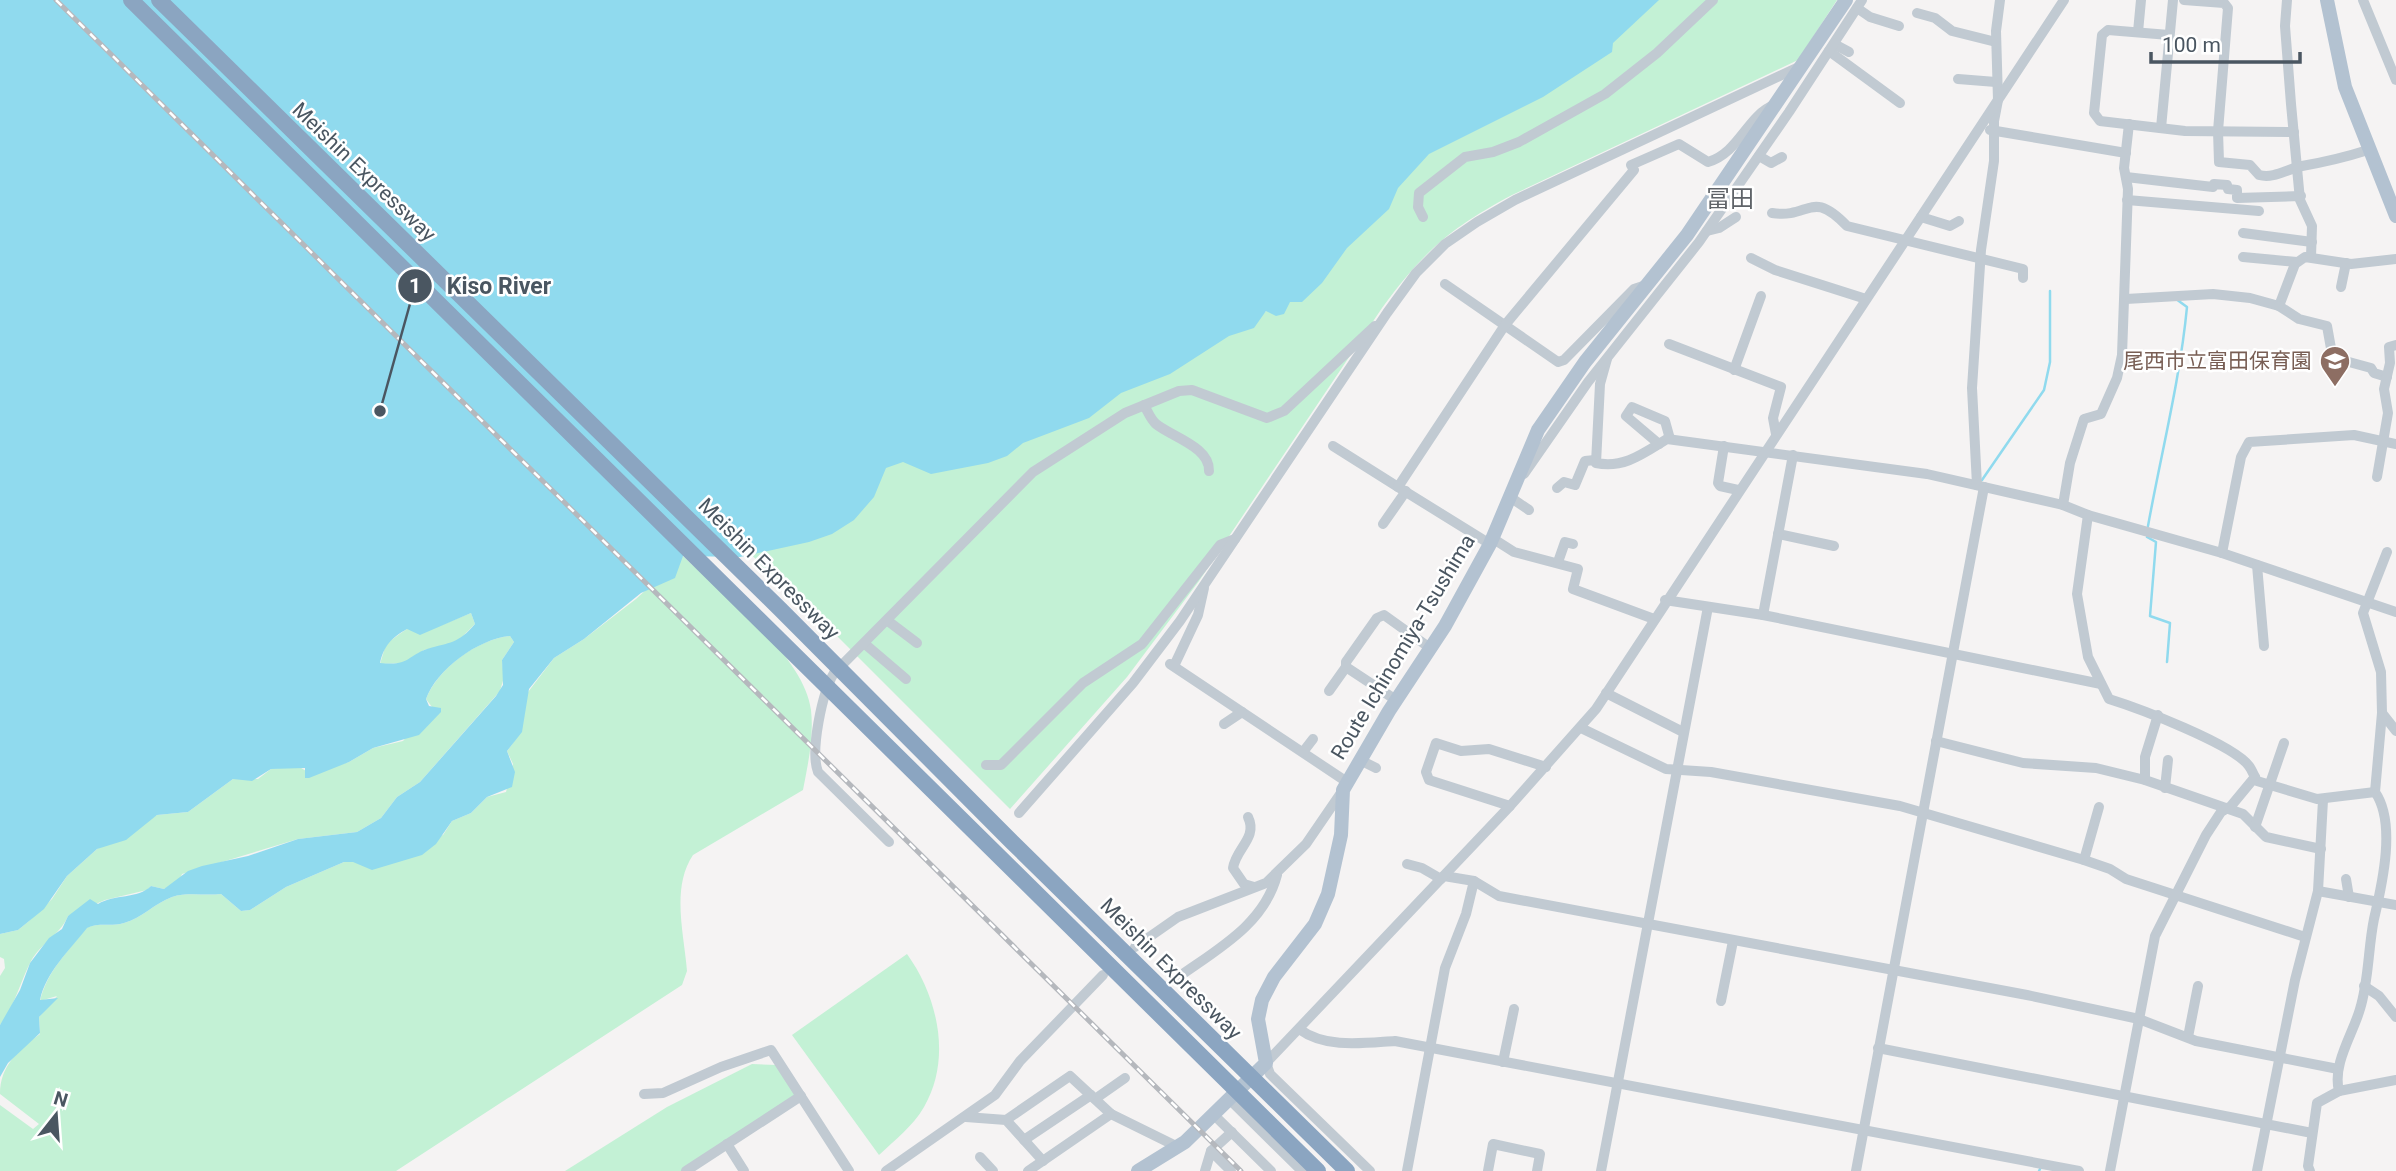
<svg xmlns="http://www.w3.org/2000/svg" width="2396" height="1171" viewBox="0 0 2396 1171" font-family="Roboto,'Noto Sans JP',sans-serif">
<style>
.green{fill:#c3f1d5}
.water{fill:#90daee;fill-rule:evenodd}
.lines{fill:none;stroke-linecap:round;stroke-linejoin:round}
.stream{stroke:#90daee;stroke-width:2.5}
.minor{stroke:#c1cad2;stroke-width:10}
.major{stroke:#b3c2d1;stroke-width:14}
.highway{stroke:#8ba5c1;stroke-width:16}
.rail-casing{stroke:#b5b8bd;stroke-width:5}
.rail{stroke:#fff;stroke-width:2.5;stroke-dasharray:8;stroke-linecap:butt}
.labels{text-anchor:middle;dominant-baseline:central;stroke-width:5;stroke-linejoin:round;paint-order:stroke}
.street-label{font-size:21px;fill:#4a5661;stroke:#fff}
.education-label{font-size:21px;fill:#785e54;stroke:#fff;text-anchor:end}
.quarter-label{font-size:24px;fill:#5f6368;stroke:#fff}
.leader{fill:none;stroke:#4a5661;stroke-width:2.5}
.callout-dot{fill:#4a5661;stroke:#fff;stroke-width:2.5}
.mark-label{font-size:21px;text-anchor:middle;font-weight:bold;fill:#fff}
.callout-label{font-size:23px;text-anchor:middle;font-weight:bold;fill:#4a5661;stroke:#fff;stroke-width:5;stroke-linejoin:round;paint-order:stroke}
</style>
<rect width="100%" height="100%" fill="#f5f3f3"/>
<g class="green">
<path d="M1647,0H1837L1798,60L1512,195C1450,228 1423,252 1382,308L1199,581L1127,677L1010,809L786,585L762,569L759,562L744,548L867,474L1219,341L1261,316L1389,194L1432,148Z"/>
<path d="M683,556C722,594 804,655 811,710C814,737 808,764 803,790L693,855C671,888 684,933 687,971L682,985L396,1171H0V1105L33,1129L39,1124L0,1094C0,1066 18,1050 40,1034L39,1017L57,996L40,1001C47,971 68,952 86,928C98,922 111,927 124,923C142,918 155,903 172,897C187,892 205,896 221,894L241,911L250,910L286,887L344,862L443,835L452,821L471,813L487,797L506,792L513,764L507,751C520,736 527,715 525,696L554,658L584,639L636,599Z"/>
<polygon points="471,613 475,624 456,643 424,650 405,663 380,664 386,644 401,633 407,629 427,631"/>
<path d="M510,636L514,642L502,660L504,677L500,691L420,782L397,797L381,818L357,832L298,839L182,874L179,881L164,889L151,886L147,890L105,900L68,916C60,935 41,943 31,961C20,982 15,1006 0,1025V976L5,968L4,959L0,957V934L18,930L29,921L52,899L67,876L97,849L157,815L188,812L233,779H258L271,769L298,766L306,771L327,768L349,762L373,748L403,741L432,707L426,699C438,668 478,639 510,636Z"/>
<path d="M907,954C938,997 952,1059 924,1107C913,1126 895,1140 879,1155L792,1035Z"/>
<polygon points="752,1064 777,1065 798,1095 681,1171 565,1171 667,1107"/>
</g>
<path class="water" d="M0,0H1659L1613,43L1612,52L1543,97L1429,154L1398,188L1389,209L1347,248L1322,283L1302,302H1290L1284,314L1276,316L1266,311L1254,328L1229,336L1170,374L1121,393L1089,418L1023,443L1007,456L988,463L931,474L903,462L886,468L874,497L854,520L832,534L809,542L740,557L683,556L675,578L641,593L584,639L554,658L529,689L522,732L507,751L515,772L512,787L487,797L471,813L452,821L436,844L422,855L372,870L353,862H344L286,887L250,910L241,911L221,894C205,896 187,892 172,897C155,903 142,918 124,923C111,927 98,922 87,928C69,951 46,972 40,1000L58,998L39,1017L40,1033L8,1063L0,1077V1025L20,990L30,963L49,938L62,929L68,916L90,899L98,904C114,894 138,899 151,886L164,889L188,871L202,866L248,856L298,839L357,832L381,818L397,797L420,782L496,696L503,685L502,660L514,642L510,636C478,639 437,669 426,699L429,706L441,708V712L419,735L373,748L349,762L309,778H305V768L271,769L252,781L233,779L188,812L157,815L126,840L97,849L67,876L44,909L18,930L0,934ZM471,613L475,624C458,644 450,642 427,649C405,657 410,666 380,663C384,646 391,638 407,629L420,635Z"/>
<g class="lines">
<g class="stream">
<polyline points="1982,480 2044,390 2050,362 2050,291"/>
<path d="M2148,526C2161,454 2180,380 2187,307L2176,299"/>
<polyline points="2147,537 2156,542 2150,616 2170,623 2167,662"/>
<polyline points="2039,1171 2040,1169"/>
</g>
<g class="minor">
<path d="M2184,0L2224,3L2228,8L2218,131L2219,162L2250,165L2259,175C2274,179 2287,169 2302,166C2325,162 2346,157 2368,150"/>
<polyline points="2287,0 2285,26 2291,104 2300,200 2312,226 2311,257"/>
<polyline points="2363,0 2396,80"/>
<polyline points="1857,8 1870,17 1899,26"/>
<polyline points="1917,13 1935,18 1952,31 1996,42"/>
<polyline points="2138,32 2141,0"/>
<polyline points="2169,35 2108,30 2102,35 2094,113 2100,121 2185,131 2294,132"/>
<polyline points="1834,44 1849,52"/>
<polyline points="1829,51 1900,103"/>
<polyline points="1958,79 1996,82"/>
<polyline points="2161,128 2173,0"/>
<polyline points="1990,130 2126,153"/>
<polyline points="1759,156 1771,163 1782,157"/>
<polyline points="2126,177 2213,187 2214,184 2227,185 2228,189 2237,190 2237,198 2301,196"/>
<polyline points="2127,200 2259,211"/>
<path d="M1772,213C1811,219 1810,188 1847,226L2023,269V278"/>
<polyline points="1423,217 1418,207 1419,193 1465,157 1493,152 1519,142 1605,94 1657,53 1713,0"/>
<polyline points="1921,217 1950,226 1959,221"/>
<polyline points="1707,231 1719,228 1736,217"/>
<polyline points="2243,233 2312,242"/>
<polyline points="2243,257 2297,262"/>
<polyline points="1751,258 1775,270 1866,299"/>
<polyline points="1445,284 1558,362 1564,360 1634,289 1646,285"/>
<polyline points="2341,287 2346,263"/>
<polyline points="2126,299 2213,294 2250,298 2279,306 2295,264 2305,257 2351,264 2396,259"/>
<polyline points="2279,306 2299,319 2327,326 2334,365 2349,362 2371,368 2374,373 2387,377"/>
<polyline points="1669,344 1781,387 1773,418 1776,434"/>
<path d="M1607,359L1600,384L1596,463C1624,469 1644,453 1667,439L1927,474L2063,505L2088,515L2222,553L2396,612"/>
<polyline points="1734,370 1761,296"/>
<path d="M1144,405C1148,412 1151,420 1156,424C1172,437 1210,447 1209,471"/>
<polyline points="1659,444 1626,416 1632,407 1665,421 1670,439"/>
<polyline points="1333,446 1398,487"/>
<polyline points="1724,446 1718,483 1720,486 1738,490"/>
<polyline points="1524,474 1588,382 1699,242 1789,112 1862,0"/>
<polyline points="2377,477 2388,413 2384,389 2390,363 2389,347 2396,345"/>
<polyline points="1977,485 1972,388 1981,250 1994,161 1994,121 1998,100 1996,31 2000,0"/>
<polyline points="1557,488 1564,482 1575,485 1585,461 1595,460"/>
<polyline points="1510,497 1529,510"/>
<polyline points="2063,505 2070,463 2084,419 2101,414 2117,378 2122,355 2128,189 2124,168 2129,124"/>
<path d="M2088,515L2077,594L2088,657L2109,699C2138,708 2233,744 2249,766C2252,770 2254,776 2257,781L2317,799L2375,792"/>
<polyline points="1383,524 1406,491"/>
<polyline points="1778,534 1834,546"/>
<polyline points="1492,538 1514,552 1578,569 1573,589 1654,619"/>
<path d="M1490,544L1398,487L1505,325L1634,170L1631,165L1679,144L1708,162C1739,153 1747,116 1774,105"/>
<polyline points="2222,553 2241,457 2249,442 2354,435 2396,444"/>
<polyline points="1558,562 1565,542 1573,544"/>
<polyline points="2257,565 2264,646"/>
<polyline points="1665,600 1763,615 2101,684"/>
<polyline points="1763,615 1793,455"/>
<polyline points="888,621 917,643"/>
<polyline points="865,644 906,679"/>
<polyline points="1170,664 1347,782"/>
<polyline points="1174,666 1198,615 1204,588"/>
<polyline points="1329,691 1346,667"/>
<polyline points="1606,693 1683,732"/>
<polyline points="1396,700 1346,667 1346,662 1377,618 1384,615 1430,648"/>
<polyline points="2382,713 2396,731"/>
<polyline points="1224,724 1242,712"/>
<polyline points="1581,728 1666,769 1711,772 1900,806 2084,860 2110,869 2126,879 2305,937"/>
<polyline points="1936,741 2023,763 2096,768 2145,780 2243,814 2266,837 2321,849"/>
<polyline points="1303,752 1313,739"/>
<polyline points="1360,760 1376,768"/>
<polyline points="986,765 1001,765 1083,683 1142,644 1220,545 1235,539"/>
<polyline points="2145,780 2145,757 2158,715"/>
<polyline points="2165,788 2168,760"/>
<polyline points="1510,806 1429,780 1426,772 1436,743 1461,751 1489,749 1546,767"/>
<polyline points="1019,813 1133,683 1180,621 1387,313 1416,273 1445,244 1477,222 1515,200 1801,66"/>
<path d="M1248,817C1258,838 1236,848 1233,868L1244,884L1254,887"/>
<polyline points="2255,827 2284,743"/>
<path d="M889,842L818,772C810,751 822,693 834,673L1033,472L1125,413L1179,391L1192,390L1267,418L1284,411L1375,326"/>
<polyline points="2084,860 2099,807"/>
<polyline points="1407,864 1422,868 1441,879"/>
<polyline points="1444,876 1474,881 1499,896 2027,995 2139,1019 2196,1041 2338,1069"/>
<polyline points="2346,879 2349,897"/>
<polyline points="2318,891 2396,905"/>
<polyline points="1135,947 1178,917 1266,883 1306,844 1343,790"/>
<path d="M1177,978C1216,950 1264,925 1277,875"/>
<polyline points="2364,986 2379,996 2396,1017"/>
<polyline points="1721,1001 1733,941"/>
<path d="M1299,1029C1326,1049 1364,1043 1395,1041L2079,1171"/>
<polyline points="2188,1037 2198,986"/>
<polyline points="1878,1048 2312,1133"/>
<polyline points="1503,1062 1514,1009"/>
<polyline points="2339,1091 2396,1080"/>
<polyline points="644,1094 663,1093 721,1067 771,1050 849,1171"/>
<polyline points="1095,1099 1125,1078"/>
<polyline points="1230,1100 1302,1171"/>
<polyline points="1111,1114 1178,1147"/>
<polyline points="1214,1115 1271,1171"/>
<polyline points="966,1117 1006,1120 1043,1161"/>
<polyline points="1006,1120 1070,1076 1111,1114 1028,1171"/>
<polyline points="1024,1140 1091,1095"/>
<polyline points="727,1144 744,1171"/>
<polyline points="1211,1151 1232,1132"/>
<polyline points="980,1157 993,1171"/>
<polyline points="686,1171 801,1096"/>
<polyline points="886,1171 995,1095 1020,1061 1103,975"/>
<polyline points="1205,1171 1211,1151 1231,1171"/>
<polyline points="1370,1171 1270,1074 1266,1063 1510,806 1596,709 2064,0"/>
<polyline points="1407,1171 1445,968 1466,914 1474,881"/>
<polyline points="1488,1171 1493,1144 1540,1154 1537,1171"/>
<polyline points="1601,1171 1708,607"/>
<polyline points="1856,1171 1984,487"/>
<polyline points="2110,1171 2155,936 2206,835 2221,812 2231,806 2255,777"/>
<polyline points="2257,1171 2295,980 2318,891 2323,800"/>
<path d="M2310,1171L2308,1166L2317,1103L2339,1091C2332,1064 2353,1034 2360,1009C2369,980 2368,948 2374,919C2383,881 2396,822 2375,792L2382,713L2381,672L2363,613L2387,552"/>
</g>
<g class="major">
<polyline points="2327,0 2345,87 2396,216"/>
<polyline points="1138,1171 1185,1142 1266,1063 1258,1019 1262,1000 1274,977 1315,924 1328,894 1341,835 1343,790 1389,711 1445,626 1490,544 1538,430 1585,362 1687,235 1846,0"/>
</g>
<g class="highway">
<polyline points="131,0 1318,1171"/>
<polyline points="159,0 780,609 1012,842 1347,1171"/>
</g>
<g class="rail-casing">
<polyline id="rail" points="56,0 1241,1171"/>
</g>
<use href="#rail" class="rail"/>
</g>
<defs>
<g id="school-pin" transform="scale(1.575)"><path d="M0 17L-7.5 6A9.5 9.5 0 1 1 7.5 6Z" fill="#8d6e63" stroke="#fff"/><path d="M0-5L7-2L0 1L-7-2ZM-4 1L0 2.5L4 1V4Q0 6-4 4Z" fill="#fff"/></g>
</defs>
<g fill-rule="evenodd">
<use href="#school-pin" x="2335" y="361"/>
</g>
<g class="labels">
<g class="street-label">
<text transform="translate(364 172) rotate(44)">Meishin Expressway</text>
<text transform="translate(769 569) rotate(45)">Meishin Expressway</text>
<text transform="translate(1403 647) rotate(-59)">Route Ichinomiya-Tsushima</text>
<text transform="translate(1171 969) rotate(45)">Meishin Expressway</text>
</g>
<g class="education-label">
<text x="2312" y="361">尾西市立富田保育園</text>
</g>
<g class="quarter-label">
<text x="1730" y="199">冨田</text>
</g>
</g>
<path class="leader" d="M380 411L415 286"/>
<g class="callout-dot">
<circle cx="380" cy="411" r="7"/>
<circle cx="415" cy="286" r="18"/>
</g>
<g class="mark-label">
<text x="415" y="293">1</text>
</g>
<g class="callout-label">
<text x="499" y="294">Kiso River</text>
</g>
<g transform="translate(56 1115) rotate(17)" stroke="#ffffff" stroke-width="5" paint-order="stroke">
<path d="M0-5L12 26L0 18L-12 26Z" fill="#4a5661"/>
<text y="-10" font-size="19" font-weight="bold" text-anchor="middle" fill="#4a5661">N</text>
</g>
<path d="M2151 52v10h149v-10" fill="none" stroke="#4a5661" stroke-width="3.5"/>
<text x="2162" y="52" font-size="21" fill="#4a5661" stroke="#ffffff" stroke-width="5" paint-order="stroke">100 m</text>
</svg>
